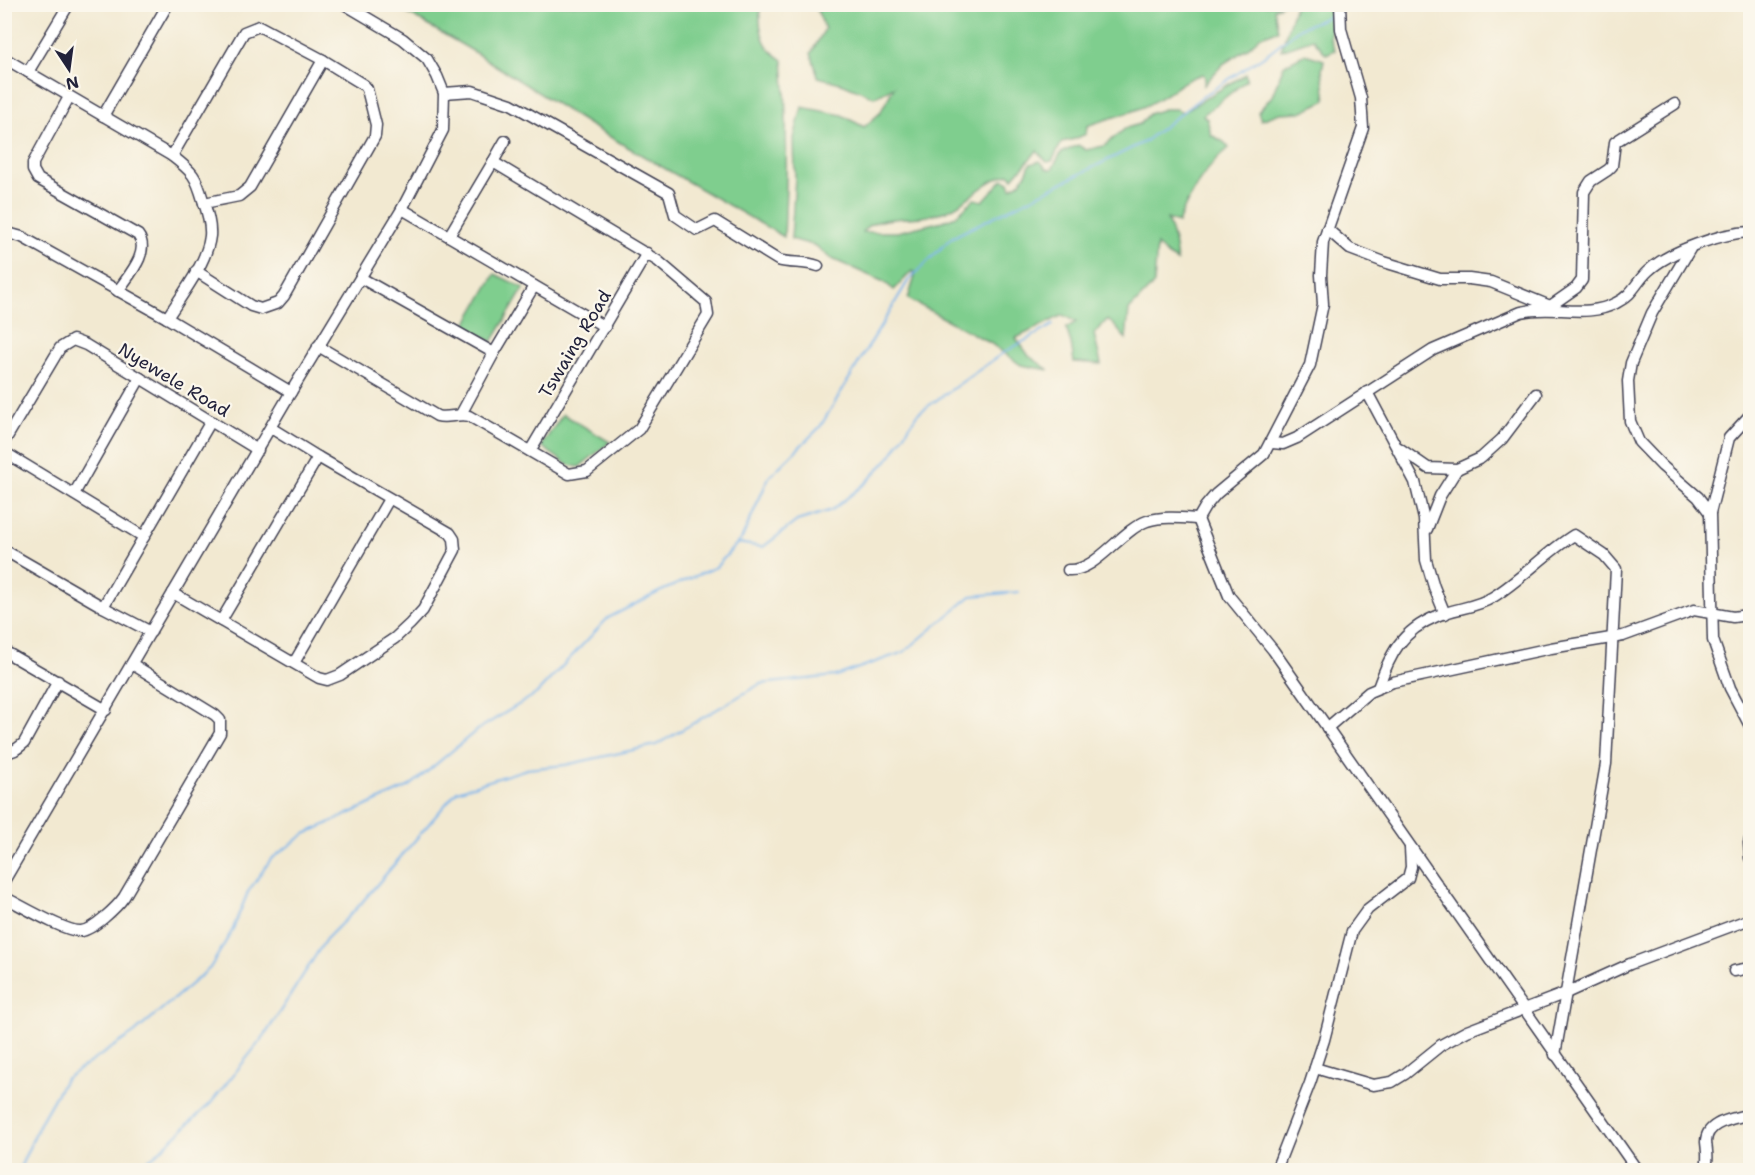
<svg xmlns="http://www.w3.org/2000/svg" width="1755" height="1175" viewBox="0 0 1755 1175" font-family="'Shantell Sans',sans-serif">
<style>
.green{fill:#7fce8e;stroke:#507864;stroke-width:1.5}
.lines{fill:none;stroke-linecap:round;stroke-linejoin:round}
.stream{stroke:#7ab4eb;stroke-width:2}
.minor-casing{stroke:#414052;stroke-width:13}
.minor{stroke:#fff;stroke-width:10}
.labels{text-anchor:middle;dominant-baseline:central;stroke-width:4.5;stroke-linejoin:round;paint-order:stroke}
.street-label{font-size:18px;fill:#22223b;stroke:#fbf7ec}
</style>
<rect width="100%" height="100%" fill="#fbf7ec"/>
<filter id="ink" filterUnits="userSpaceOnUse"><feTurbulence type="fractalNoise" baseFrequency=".0167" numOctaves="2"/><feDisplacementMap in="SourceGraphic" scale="12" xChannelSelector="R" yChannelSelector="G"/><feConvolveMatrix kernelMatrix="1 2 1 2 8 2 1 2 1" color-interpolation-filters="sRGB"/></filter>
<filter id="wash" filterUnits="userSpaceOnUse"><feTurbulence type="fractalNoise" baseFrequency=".008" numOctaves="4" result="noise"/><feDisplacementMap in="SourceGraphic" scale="24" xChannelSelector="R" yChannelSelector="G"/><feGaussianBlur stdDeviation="1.35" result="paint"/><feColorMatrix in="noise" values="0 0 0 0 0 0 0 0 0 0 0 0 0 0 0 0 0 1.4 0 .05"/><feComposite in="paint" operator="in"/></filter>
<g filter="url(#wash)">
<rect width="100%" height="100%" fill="#f2e9d1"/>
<g class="green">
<path d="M393,5H762C757,15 761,38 768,47C772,53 778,56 783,60C788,119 787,178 784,237L591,126L471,50Z"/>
<path d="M815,5H1281L1274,9L1278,30L1261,36L1247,49L1223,64L1204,85L1205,77L1203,74C1184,79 1174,90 1158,99C1137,113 1110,117 1087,126L1086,134L1075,139L1062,142L1052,161L1047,162L1037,151L1013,178L1010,174C985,179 969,202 946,211C940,213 934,214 928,216C912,220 870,215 863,232H897L943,221L956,216L974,199L983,201L1003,179L1009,182L1011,188C1022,182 1026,176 1030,164L1040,161L1047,169H1052L1061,153L1078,145L1086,150L1104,146L1126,128L1140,124L1149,114L1164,109H1176L1183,112L1246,74L1247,80L1203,115L1207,119L1211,135L1224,142L1229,148C1205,168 1189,194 1178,223L1167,219L1174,240L1177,261L1168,256L1157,245L1154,284L1129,310L1126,339L1113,324L1107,320L1094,334L1101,364L1074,362L1071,343L1066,328L1076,322L1063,315L1016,338L1029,356L1049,370L1021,365L990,343L908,299L916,273L912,271L894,290L884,282L830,258L816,246L791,239L795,178L794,138L802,107L842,115L864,127L880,113L894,87L874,97L844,84L818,77L811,53L825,29Z"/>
<polygon points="1295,5 1332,5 1330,38 1335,50 1326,54 1313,39 1281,50"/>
<polygon points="1305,54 1324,60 1322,70 1326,100 1301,112 1280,113 1261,120 1258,112 1272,96 1284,65"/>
<polygon points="495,274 524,288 492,342 465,326"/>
<polygon points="563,414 610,442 579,467 568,465 541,446"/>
</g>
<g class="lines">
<g class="stream">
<polyline points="1344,9 1352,4"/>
<polyline points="737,543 763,547 797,521 832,510 867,482 891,456 917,414 1003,353 1053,325"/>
<polyline points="19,1170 41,1121 65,1079 134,1033 210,968 232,931 248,892 271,859 305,834 410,786 477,730 536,694 608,618 659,592 716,567 742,538 769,477 820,427 908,281 951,238 1144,142 1202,97 1267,54 1300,28 1337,13"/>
<polyline points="133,1170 154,1156 211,1103 265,1035 326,939 357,908 457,791 527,769 565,765 656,745 760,684 836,676 904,652 971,596 1019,592"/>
</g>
</g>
</g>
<g filter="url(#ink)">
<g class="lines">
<g class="minor-casing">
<g id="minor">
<path d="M4,58L172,156C193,172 196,176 203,200C207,211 211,225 210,236C207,263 181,296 167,318"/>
<polyline points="28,72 69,4"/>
<path d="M444,93L472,91L511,104L669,193L675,215L697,230L715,221L778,260C790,264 804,261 818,266"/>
<path d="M69,97L33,163V170L38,179L138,235C151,252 128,276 118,291"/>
<polyline points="103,116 168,4"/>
<polyline points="172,156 244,32 259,26 323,60 364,85 367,89 376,125 375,136 284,296 278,303 261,309 251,306 196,271"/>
<polyline points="493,162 505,141"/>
<polyline points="204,203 239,196 250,187 323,60"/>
<polyline points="402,209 605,327"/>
<polyline points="1327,229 1350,249 1384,262 1440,279 1469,279 1491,282 1550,306"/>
<polyline points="4,232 22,237 167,318 291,392"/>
<polyline points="1690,249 1652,313 1631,363 1628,381 1630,421 1639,442 1662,466 1698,497 1710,513"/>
<polyline points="361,278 494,353"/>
<polyline points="1546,309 1576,288 1582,280 1584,192 1591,181 1608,170 1612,166 1615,142 1675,104"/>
<path d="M318,346L437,416C448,419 458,413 469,416L569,474L587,471L639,429L708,315L706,302L658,261L493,162L449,236"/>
<polyline points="1367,392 1415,482 1424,519 1426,560 1434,587 1445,614"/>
<polyline points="461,414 494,353 534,286"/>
<polyline points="1750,415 1729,438 1710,513 1713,640 1730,688 1750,726"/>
<polyline points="4,442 60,348 73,340 86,345 258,450"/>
<path d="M1272,443L1283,444L1297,438L1433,350L1521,312C1552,304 1586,319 1616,303C1633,295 1636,282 1648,271C1669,251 1722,233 1750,232"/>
<polyline points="1399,448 1428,468 1457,469 1481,458 1502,439 1536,394"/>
<polyline points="530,451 647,253"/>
<polyline points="4,452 144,537"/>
<polyline points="74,494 140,378"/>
<polyline points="1198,519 1229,596 1273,650 1637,1170"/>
<polyline points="1198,519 1205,507 1216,494 1264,454 1310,365 1323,304 1321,275 1323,242 1363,128 1361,98 1341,29 1340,4"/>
<polyline points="1427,529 1440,496 1457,469"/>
<polyline points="4,550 103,607 151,632"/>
<path d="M1068,570C1096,572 1120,531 1147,521C1163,516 1182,518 1198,519"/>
<polyline points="173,593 319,678 327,680 340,675 395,638 410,624 423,610 455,550 454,539 450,533 318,457 271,428"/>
<polyline points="103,607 211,421"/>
<polyline points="221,621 318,457"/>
<polyline points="4,651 106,710"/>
<polyline points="294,663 389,499"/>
<path d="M1378,688C1390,654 1401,631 1437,616C1455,608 1476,608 1493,597C1522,579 1545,553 1574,535L1604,555L1616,569L1606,764L1555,1055"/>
<polyline points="1327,728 1369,692 1393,682 1551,648 1623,636 1694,610 1733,617 1747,615 1750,609"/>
<path d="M4,752C13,753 18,748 24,743L58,681"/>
<polyline points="1750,839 1749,843 1750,858"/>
<polyline points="4,881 291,392 402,209 443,130 444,93 437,76 427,59 403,39 344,4"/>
<path d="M4,897C20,905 67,933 81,931C93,930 117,907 124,897L220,733V720L215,715L132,664"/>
<polyline points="1734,971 1750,968"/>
<polyline points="1315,1068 1373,1085 1392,1082 1405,1074 1441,1045 1467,1031 1566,993 1630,964 1750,919"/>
<polyline points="1276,1170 1310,1083 1324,1040 1352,931 1368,909 1408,878 1411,867 1410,848"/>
<path d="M1705,1170C1709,1161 1707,1152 1706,1142C1706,1121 1734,1119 1750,1114"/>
</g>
</g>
<use href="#minor" class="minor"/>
</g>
</g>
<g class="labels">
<g class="street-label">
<text transform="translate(575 344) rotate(-59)">Tswaing Road</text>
<text transform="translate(174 380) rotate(31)">Nyewele Road</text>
</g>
</g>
<rect width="1755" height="1175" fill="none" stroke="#fbf7ec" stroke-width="24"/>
<g transform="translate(69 69) rotate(167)" stroke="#fbf7ec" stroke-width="4.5" paint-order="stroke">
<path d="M0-4.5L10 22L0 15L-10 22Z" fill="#22223b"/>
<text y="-9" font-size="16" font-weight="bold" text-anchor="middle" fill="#22223b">N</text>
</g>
</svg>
